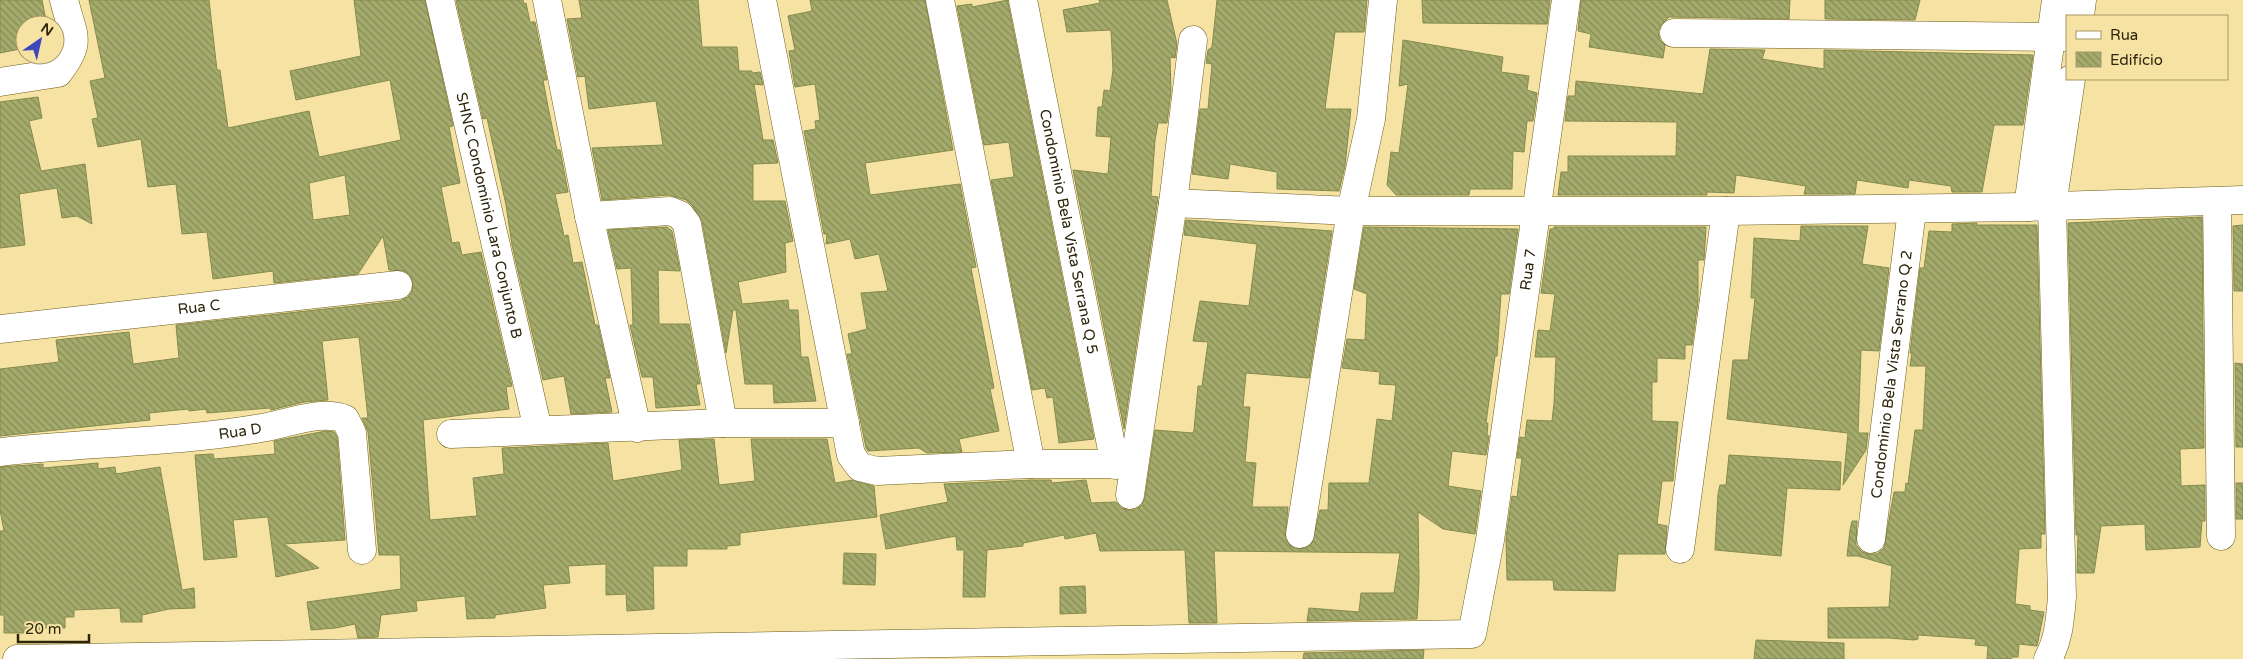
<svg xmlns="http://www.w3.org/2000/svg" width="2243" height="659" viewBox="0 0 2243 659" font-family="'Varela Round',sans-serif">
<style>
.building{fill:url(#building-back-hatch);stroke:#848b4d;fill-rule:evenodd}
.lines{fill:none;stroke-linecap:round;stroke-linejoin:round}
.minor-casing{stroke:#6d5c1b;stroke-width:29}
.minor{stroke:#fff;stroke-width:28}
.labels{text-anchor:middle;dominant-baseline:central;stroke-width:4;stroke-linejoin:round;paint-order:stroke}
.street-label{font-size:15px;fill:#2c250a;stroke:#f6e3a3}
</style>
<defs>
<pattern id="building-back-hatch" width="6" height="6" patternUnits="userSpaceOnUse" patternTransform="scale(1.25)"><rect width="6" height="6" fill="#a4ab6c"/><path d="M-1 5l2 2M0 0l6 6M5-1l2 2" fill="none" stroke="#868b57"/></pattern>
</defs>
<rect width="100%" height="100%" fill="#f6e3a3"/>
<g class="building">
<polygon points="0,0 42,0 47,25 25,25 25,48 0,53"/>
<path d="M89,0H209L217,70H220L228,128L309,111L319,157L401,140L390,80L296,100L290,71L361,56L354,0H425L453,126L449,127L460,183L441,187L452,243L459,242L462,255L481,252L512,386L506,387L509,409L423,420L430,520L477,516L473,478L504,474L502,448L608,443L613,481L682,470L679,440L714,439L719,485L755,481L751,439H827L835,483L853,480L874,486L877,517L740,533V545L727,546V549H687V566H653L654,609L627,611L626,594L606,595V564L568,566L570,583L543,585L546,608L495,615V618L467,619L465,596L416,601L417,611L381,615L378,637L358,638L355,624L336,628L311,630L307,602L401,589L400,555H379L368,432L362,418H368L359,337L322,341L328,400L304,402L271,410L270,408L207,413L206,409L189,411L188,409L149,413L150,420L0,436V369L59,362L56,340L129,332L133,364L179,358L176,325L400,301L408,297L412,291L413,283L410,275L404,271L389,270L383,236L358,274L274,283L273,271L213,279L207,232L182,234L176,184L148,187L141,139L98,147L92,119L98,118L90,81L105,78ZM345,175L350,215L313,220L309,183Z"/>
<polygon points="456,0 523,0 524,4 526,3 530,22 535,22 547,80 543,80 548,107 557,150 560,150 568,192 555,194 564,236 568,235 573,263 582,262 595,325 598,325 610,378 605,378 612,412 571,414 564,376 543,380 512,245 506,205 487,118 483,119"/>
<polygon points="579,0 698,0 702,47 737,47 739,71 752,71 752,73 760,72 763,85 754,84 763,140 773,140 778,163 753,164 753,201 785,201 793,241 785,243 786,272 738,282 742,304 788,300 789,310 798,310 801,357 808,357 816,401 774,403 773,384 745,384 736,310 733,310 726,353 702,221 692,205 686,200 669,195 602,200 592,148 663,145 656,101 589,109 585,76 578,77 567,19 582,18"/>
<polygon points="810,0 925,0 953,150 865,163 870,195 960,184 976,267 971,268 994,388 990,389 999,431 959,439 962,452 927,453 919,448 868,451 866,448 847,354 852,354 848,334 867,329 861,293 888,291 879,254 855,259 850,239 826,244 827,234 824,234 804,131 816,129 815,121 820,120 815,84 795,87 789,51 795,50 788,16 812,11"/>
<polygon points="1008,0 1008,3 1094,439 1059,443 1053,397 1047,398 1045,388 1032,390 991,180 1014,177 1009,142 984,145 957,6 972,4 972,7"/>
<polygon points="1099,0 1167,0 1177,44 1175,58 1170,57 1171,91 1167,123 1158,123 1155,140 1151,196 1158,197 1124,429 1073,170 1108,174 1111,137 1096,136 1098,107 1102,107 1104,90 1110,91 1113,70 1111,30 1067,32 1063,10 1100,3"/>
<polygon points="1217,0 1367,0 1364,32 1335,32 1325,109 1351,109 1345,166 1339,191 1277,189 1277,172 1230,164 1228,179 1192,174 1200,109 1208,109 1212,64 1206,63 1208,50 1212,47"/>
<polygon points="1422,0 1550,0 1547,24 1423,23"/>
<polygon points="1581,0 1790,0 1789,19 1669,17 1661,25 1658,32 1660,40 1665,45 1663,58 1589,47 1591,34 1578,31"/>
<polygon points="1825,0 1920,0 1915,20 1825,19"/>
<polygon points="1403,40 1503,57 1501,72 1529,76 1527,90 1537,93 1533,121 1527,121 1524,152 1513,151 1512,189 1470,189 1469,195 1396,195 1387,185 1391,152 1399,153 1408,84 1399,86"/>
<polygon points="1710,49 1765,50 1762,59 1824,69 1824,50 2033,55 2023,125 1994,125 1982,192 1952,192 1951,186 1909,180 1908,188 1857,180 1855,194 1804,194 1806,186 1736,175 1734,193 1707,192 1707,195 1558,195 1561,172 1568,172 1568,156 1676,156 1677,122 1565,121 1568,96 1575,96 1576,81 1703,94"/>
<polygon points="38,97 42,118 29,121 41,171 85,164 92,224 77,216 62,218 57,188 19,194 25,245 0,248 0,102"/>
<polygon points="2202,217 2204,448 2180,449 2181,486 2205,485 2205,521 2202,521 2200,547 2146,550 2145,524 2101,526 2094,573 2077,573 2078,535 2076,535 2068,223"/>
<polygon points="1186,220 1332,231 1309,378 1246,373 1243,407 1250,407 1245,462 1256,463 1252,507 1288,507 1285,539 1291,546 1298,549 1306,548 1312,543 1320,510 1328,510 1329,483 1369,483 1377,419 1392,421 1396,385 1379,384 1380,372 1342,368 1347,339 1365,340 1367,294 1354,289 1364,227 1518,229 1509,294 1501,294 1497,356 1495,356 1486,423 1488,423 1487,435 1489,436 1486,455 1452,451 1448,486 1481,491 1475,534 1443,529 1418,512 1419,582 1417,619 1307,621 1309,608 1359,612 1361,593 1394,593 1400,553 1214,551 1217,623 1189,623 1185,550 1100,551 1096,533 1065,539 1064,535 1023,543 1023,546 987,550 985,597 963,597 964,550 957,550 956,536 886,549 880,515 948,502 944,484 1031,480 1051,480 1052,483 1086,480 1091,503 1116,502 1121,508 1128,510 1135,510 1142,505 1145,497 1155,430 1193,433 1194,430 1198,386 1202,386 1208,342 1193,341 1200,301 1249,306 1257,244 1184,235"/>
<polygon points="1977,223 1976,225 2037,225 2045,534 2041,534 2041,548 2019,549 2015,604 2030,606 2030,610 2044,612 2037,646 2019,644 2018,657 2012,657 2011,659 1987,659 1988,646 1975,645 1976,639 1918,635 1918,639 1914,640 1888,638 1828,638 1828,608 1889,607 1892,566 1858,556 1847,556 1850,530 1852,521 1857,521 1856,545 1862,552 1869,554 1877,554 1884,548 1894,492 1905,492 1906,483 1908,484 1915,430 1923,430 1926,366 1910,366 1912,353 1910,353 1920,268 1924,268 1929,231 1952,232 1952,224"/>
<polygon points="2243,225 2243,291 2234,291 2233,226"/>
<polygon points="1801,226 1868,226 1862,264 1889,268 1879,351 1861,350 1858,433 1868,433 1866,450 1843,485 1848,433 1727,419 1733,360 1748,360 1755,298 1751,298 1754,238 1800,241"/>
<polygon points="667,227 672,231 680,271 658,270 659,324 689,324 700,384 696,384 700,405 656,408 653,377 642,377 630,325 633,325 631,268 617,269 608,230"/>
<polygon points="1554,227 1706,227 1704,260 1698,260 1698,301 1692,345 1685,345 1685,359 1657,358 1657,382 1652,382 1652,421 1678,422 1673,481 1662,481 1657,524 1667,526 1665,554 1618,554 1615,591 1554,590 1553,580 1507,580 1506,538 1512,496 1517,497 1522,458 1517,458 1520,437 1525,438 1527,420 1552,421 1554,403 1556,357 1535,357 1538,330 1550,331 1555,294 1541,293 1550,229 1553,229"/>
<polygon points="2235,363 2243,364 2243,447 2236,447"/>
<polygon points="326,431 334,432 337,437 345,540 284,544 319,568 276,577 268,517 233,520 237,557 204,560 195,455 213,454 214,459 275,454 274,441"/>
<polygon points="1729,455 1841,462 1840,490 1787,488 1781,556 1715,550 1718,494 1720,485 1726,485"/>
<polygon points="98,463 98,469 115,467 116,474 160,467 182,590 194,588 195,608 169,609 142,615 142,622 121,622 120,608 74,610 74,617 65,617 65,628 40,628 40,633 4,633 4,615 0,615 0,531 4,531 0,510 0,467 43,464 43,468"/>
<rect x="2236" y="483" width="7" height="36"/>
<polygon points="844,553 876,554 875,585 843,584"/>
<polygon points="1085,586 1086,613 1060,614 1060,587"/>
<polygon points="1756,640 1844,643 1844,659 1754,659"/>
<polygon points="1424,650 1423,659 1303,659 1304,653"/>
</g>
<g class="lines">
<g class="minor-casing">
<g id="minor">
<path id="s1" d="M440,0L538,430"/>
<polyline points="547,0 589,216 637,428"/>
<polyline points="762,0 851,455 860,467 877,471 1031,464 1134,464"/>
<polyline points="940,0 1031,464"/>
<path id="s2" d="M1023,0L1115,465"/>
<polyline points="2080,16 2082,0"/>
<polyline points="1674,33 2067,37"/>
<path d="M0,82L58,73C83,41 73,37 64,0"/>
<polyline points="2217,202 2221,536"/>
<polyline points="1173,203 1351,211 1726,211 2028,207 2243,200"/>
<polyline points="2028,207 2056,0"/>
<polyline points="589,216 670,211 680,215 687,224 723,423"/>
<path id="s3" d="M0,329L398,285"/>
<polyline points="451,434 723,423 845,423"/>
<path id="s4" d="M0,452C89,442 179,443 267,427C292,422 322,410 345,419L352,433L362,550"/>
<polyline points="1130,495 1173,203 1193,40"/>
<polyline points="1300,534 1351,211 1371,119 1383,0"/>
<path id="s5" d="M1871,539L1912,210"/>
<polyline points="1680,549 1726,211"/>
<path id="s6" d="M17,659L1472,634L1490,540L1566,0"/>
<path d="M2048,659C2059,639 2060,619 2062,597L2052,206L2071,79"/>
</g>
</g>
<use href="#minor" class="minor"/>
</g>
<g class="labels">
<g class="street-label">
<text stroke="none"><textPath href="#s1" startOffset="221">SHNC Condomínio Lara Conjunto B</textPath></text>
<text stroke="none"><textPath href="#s2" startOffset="236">Condominio Bela Vista Serrana Q 5</textPath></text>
<text stroke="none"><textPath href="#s6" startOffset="1824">Rua 7</textPath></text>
<text stroke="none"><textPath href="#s3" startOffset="200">Rua C</textPath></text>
<text stroke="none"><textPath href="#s5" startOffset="166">Condominio Bela Vista Serrano Q 2</textPath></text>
<text stroke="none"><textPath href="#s4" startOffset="241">Rua D</textPath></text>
</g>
</g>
<rect x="2066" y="15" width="162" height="65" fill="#f6e3a3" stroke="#a59766"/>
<rect x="2076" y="31" width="25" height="8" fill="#ffffff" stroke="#a59766"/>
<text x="2110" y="40" font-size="15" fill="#2c250a">Rua</text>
<rect x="2076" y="52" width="25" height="15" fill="url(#building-back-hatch)" stroke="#a59766"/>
<text x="2110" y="65" font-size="15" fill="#2c250a">Edifício</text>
<g transform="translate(40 40) rotate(34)"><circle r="24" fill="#f6e3a3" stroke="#a59766"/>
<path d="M0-4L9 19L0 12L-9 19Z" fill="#3e47bb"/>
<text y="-8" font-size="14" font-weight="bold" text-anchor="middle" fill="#2c250a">N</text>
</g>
<path d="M18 634v8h71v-8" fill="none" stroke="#2c250a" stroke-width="2.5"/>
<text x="25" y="634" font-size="15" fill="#2c250a" stroke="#f6e3a3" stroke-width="4" paint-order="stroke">20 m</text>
</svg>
